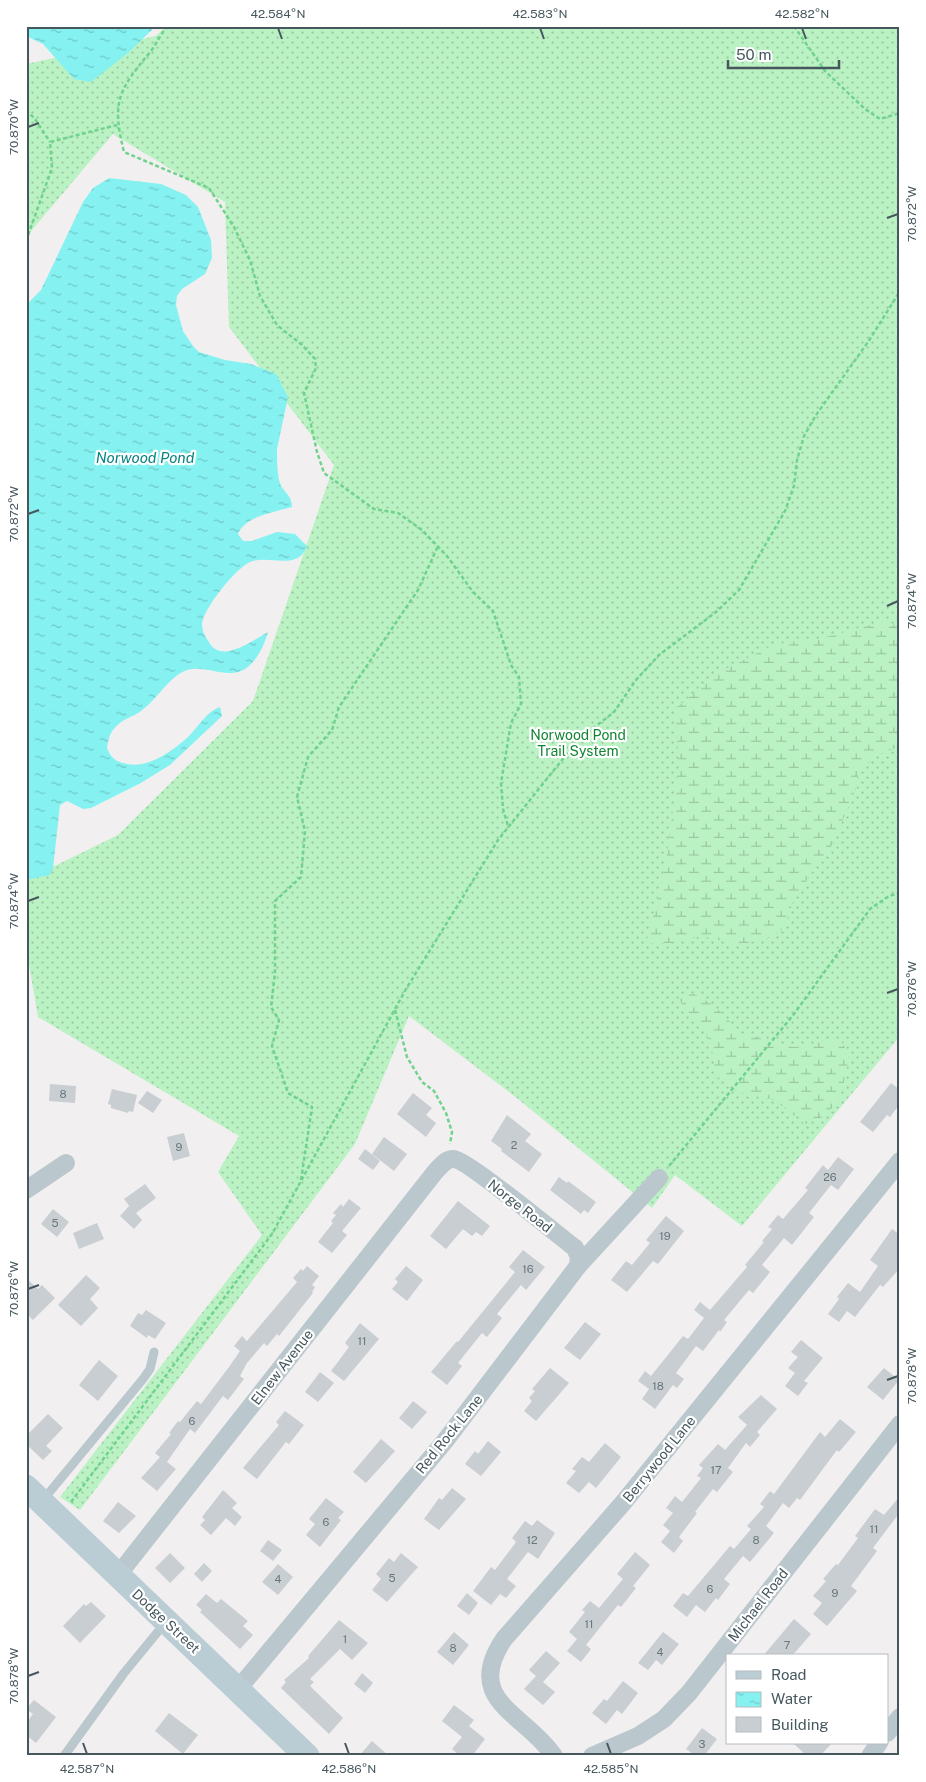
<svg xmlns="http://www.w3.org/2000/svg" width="926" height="1782" viewBox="0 0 926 1782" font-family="'Public Sans',sans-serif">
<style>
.grass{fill:url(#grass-dots)}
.wetland{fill:url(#wetland-marsh)}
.water{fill:url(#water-ripples)}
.building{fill:#c9ced2}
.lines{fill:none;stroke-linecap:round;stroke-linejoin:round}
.path{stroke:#70d38d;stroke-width:2.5;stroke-dasharray:4 2.5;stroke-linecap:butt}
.service{stroke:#bac8cd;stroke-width:9}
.minor{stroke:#bac8cd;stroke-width:18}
.secondary{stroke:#bbcdd4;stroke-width:25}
.ticks{fill:none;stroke:#46585e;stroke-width:2}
.labels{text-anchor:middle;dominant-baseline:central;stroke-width:4.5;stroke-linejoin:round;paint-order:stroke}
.number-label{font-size:11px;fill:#67767b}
.park-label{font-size:14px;fill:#118532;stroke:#fff}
.street-label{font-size:14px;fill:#46585e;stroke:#fff}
.water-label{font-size:15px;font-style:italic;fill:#078382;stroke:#fff}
.neatline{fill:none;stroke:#46585e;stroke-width:2}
.ticks-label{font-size:12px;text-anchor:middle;fill:#46585e}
</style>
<defs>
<pattern id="grass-dots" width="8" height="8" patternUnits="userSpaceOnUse" patternTransform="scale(1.25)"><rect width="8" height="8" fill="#bbf2c4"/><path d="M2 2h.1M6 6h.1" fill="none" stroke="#9ac7a2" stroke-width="1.8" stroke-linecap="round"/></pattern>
<pattern id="wetland-marsh" width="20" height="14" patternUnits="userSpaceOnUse" patternTransform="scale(1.25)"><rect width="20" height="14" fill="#bbf2c4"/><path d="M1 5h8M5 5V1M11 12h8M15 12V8" fill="none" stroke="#9ac7a2"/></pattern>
<pattern id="water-ripples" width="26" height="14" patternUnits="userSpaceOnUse" patternTransform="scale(1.25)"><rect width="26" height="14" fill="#85f2f1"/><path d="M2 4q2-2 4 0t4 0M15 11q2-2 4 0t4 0" fill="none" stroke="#6fc7c6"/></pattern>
</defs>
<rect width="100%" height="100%" fill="#f2eff0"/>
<polygon class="grass" points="166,26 900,26 900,1036 742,1226 675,1175 652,1208 513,1095 409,1016 355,1144 80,1510 60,1497 262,1235 218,1172 239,1136 38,1017 26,947 26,880 118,835 253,701 334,465 229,327 225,202 113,134 26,237 26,64 156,36"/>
<g class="wetland">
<polygon points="884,621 900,627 900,746 879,755 858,771 857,787 830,849 812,872 793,902 784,928 772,937 738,945 702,936 675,943 652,943 647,940 665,868 679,765 675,709 718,673 767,648 787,642 816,640"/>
<path d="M692,993C713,1002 725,1015 739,1033L794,1047L827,1041H841L849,1055C844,1086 840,1116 805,1124L774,1100L735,1091L717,1078C714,1066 713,1050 709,1039C702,1023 686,1014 679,999Z"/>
</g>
<g class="water">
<polygon points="26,26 156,26 128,53 91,82 74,79 43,44 26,36"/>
<path d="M109,178L161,184L186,195L198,207L211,240L212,258L205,274L182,289L177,296L176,305L183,331L193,346L199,352L225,360L251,364L276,374L288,397L277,449C277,460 277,477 281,486C286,494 292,496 292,507C275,512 245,516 238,534L243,541H252L277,532L295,534L307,546C298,572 269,554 250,562C236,568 203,609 202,624C202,631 205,636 209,642C221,665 253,640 268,632C263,650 251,674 229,673C216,673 201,666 187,670C168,677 157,700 141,711C131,718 121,719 113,730C109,735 108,742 107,748C111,758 116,762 127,764C148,769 174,750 189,736C199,726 207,711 220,707L222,716L170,765L139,784L91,808L83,809L67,801L60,805L53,868L50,875L26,880V305L41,290L83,202L93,188Z"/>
</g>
<g class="building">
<polygon points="891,1083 900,1090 900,1104 890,1117 887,1115 873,1132 860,1122"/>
<polygon points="50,1084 76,1086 75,1103 49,1101"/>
<polygon points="112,1089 137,1095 133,1112 129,1111 128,1113 111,1108 111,1105 108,1104"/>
<polygon points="147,1091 162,1100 153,1113 138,1103"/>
<polygon points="413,1093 432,1108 426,1115 436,1123 426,1137 397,1114"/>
<polygon points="507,1115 531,1134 525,1141 542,1154 529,1172 501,1151 502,1149 491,1141"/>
<polygon points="184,1133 190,1156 173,1161 167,1137"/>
<polygon points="384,1137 407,1154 394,1171 372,1154"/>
<polygon points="365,1149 380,1161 373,1170 358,1159"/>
<polygon points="838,1157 854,1169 838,1190 831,1185 809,1213 814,1217 792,1245 784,1238 762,1265 770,1272 753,1293 749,1290 724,1320 727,1322 720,1332 719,1330 703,1351 696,1346 676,1373 684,1379 677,1388 673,1385 655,1409 642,1399 649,1389 638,1381 645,1371 651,1376 683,1336 688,1339 704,1318 694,1310 700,1302 710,1310 747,1267 745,1265 764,1242 762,1241 772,1229 768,1227 778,1215 783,1219 808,1190 805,1188 823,1165 828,1170"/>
<polygon points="559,1177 567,1183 568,1181 596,1202 588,1213 584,1210 581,1214 550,1190"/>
<polygon points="145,1184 156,1198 136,1213 142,1220 134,1229 120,1216 129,1206 133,1211 124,1199"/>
<polygon points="349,1199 361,1208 342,1231 347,1235 332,1253 318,1242 333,1223 331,1221 336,1215 333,1213 341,1204 343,1207"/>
<polygon points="458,1201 490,1226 482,1236 476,1232 472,1236 463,1229 446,1249 430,1236"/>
<polygon points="53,1209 69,1222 57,1237 41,1224"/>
<polygon points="666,1216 684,1231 658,1264 653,1261 627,1292 611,1280 626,1261 632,1265 650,1243 646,1240"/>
<polygon points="97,1223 104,1239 79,1249 73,1233"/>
<polygon points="892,1229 900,1235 900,1268 883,1287 880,1285 855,1317 847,1311 839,1322 828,1314 839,1299 837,1297 848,1283 860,1292 878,1266 870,1260"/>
<polygon points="523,1250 545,1267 526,1290 521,1285 497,1314 502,1318 487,1337 482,1333 458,1363 462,1366 447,1385 431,1372 457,1341 458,1342 515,1272 509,1267"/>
<polygon points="307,1266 319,1276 312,1285 315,1287 312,1292 313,1293 279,1336 277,1334 267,1346 264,1343 247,1363 240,1376 244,1379 228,1400 223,1396 195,1433 190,1429 167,1462 176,1469 157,1491 141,1478 160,1457 155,1453 171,1434 169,1433 178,1421 180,1422 197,1401 201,1404 229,1367 240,1351 234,1346 242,1336 247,1341 297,1282 293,1278 301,1269 303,1271"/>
<polygon points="406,1266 423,1280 407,1301 392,1289 398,1282 395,1279"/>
<polygon points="86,1275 100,1288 90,1299 98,1308 81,1326 58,1305"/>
<polygon points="26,1278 38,1289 42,1285 55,1298 33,1320 26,1313"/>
<polygon points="146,1310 166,1323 155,1339 148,1335 147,1338 130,1326 138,1313 142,1315"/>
<polygon points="585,1322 601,1334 580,1360 564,1348"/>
<polygon points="360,1323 379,1339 344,1381 331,1371 349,1347 345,1343"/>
<polygon points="801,1340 823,1358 804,1381 808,1383 798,1396 785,1386 795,1373 788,1368 798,1357 791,1352"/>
<polygon points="99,1360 118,1376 98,1401 79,1385"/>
<polygon points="550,1368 569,1383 536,1421 524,1411 532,1401 529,1398 535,1391 532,1389"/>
<polygon points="884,1368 899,1380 883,1400 867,1387"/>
<polygon points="320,1372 334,1383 318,1402 305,1392"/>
<polygon points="761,1395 777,1409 757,1432 760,1435 750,1447 746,1443 728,1468 733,1472 717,1492 713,1489 695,1512 697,1513 679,1537 683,1541 674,1553 661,1542 670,1531 663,1525 673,1513 666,1508 675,1496 682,1502 701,1478 697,1476 703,1468 699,1465 718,1444 725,1450 747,1425 738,1417"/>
<polygon points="413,1401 427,1412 412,1429 399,1418"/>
<polygon points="285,1411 304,1425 289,1444 286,1442 257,1479 243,1468 279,1425 276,1422"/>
<polygon points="48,1414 63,1428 46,1446 52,1451 43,1460 26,1444 26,1436"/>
<polygon points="840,1419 856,1432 839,1452 837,1450 800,1500 797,1498 789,1508 783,1503 766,1526 774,1533 750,1562 743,1556 724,1579 730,1584 718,1600 716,1598 705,1612 696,1605 687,1617 673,1606 683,1593 688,1596 730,1546 734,1549 751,1529 747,1526 764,1507 760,1504 770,1491 774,1494 820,1432 825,1437"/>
<polygon points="381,1439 395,1451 366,1483 353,1472"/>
<polygon points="488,1441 501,1452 481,1476 465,1464 475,1451 478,1454"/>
<polygon points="605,1443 621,1457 596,1488 589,1482 579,1493 566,1483 576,1471 572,1469 582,1457 589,1462"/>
<polygon points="452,1488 466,1499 439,1530 424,1519 439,1498 442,1500"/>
<polygon points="223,1490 237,1503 232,1508 242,1517 235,1526 226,1518 211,1535 200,1525 205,1520 202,1517"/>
<polygon points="900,1496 900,1512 873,1548 877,1551 851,1586 857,1591 827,1626 813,1614 822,1603 813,1596 826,1581 823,1579 836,1564 838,1565 858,1538 855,1536 875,1509 884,1515"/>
<polygon points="326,1498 344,1512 338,1518 341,1520 320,1547 306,1535 315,1524 309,1519"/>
<polygon points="118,1502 136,1516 119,1533 103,1521"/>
<polygon points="537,1520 555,1533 538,1559 528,1552 507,1579 516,1586 506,1598 500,1594 491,1605 473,1591 491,1567 495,1570 516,1542 512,1538 525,1521 532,1526"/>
<polygon points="268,1540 282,1550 273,1561 260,1551"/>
<polygon points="635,1552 650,1565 633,1586 636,1588 621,1607 618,1605 586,1645 591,1649 581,1662 567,1651 577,1639 569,1632 585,1612 582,1610 590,1601 599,1608 623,1579 617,1574"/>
<polygon points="170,1553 185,1568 170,1583 155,1568"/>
<polygon points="401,1553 418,1567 387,1602 372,1590 381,1579 376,1574 389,1558 394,1562"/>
<polygon points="204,1563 212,1571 202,1582 194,1574"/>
<polygon points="278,1564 293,1577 278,1595 262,1582"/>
<polygon points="467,1593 478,1603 469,1615 457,1606"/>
<polygon points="206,1594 217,1603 221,1599 248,1621 243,1626 253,1635 240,1649 200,1612 202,1610 196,1605"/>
<polygon points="91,1602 106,1616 80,1643 63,1626 84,1604 86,1606"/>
<polygon points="794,1619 811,1634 792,1656 763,1656"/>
<polygon points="339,1620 368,1643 352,1660 340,1649 310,1679 314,1682 310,1686 343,1718 329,1734 281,1688 286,1682 284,1680 309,1658 308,1656"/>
<polygon points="454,1632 469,1645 453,1665 437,1652"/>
<polygon points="663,1632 679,1644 662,1665 656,1660 648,1670 638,1663"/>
<polygon points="546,1651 560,1663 543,1682 555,1692 543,1705 524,1689 536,1676 529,1670"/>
<polygon points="362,1673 373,1683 365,1693 354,1684"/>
<polygon points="623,1681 638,1693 622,1714 617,1710 606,1724 592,1713 604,1699 607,1701"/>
<polygon points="34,1700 56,1717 36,1743 26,1735 26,1723 33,1714 26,1709"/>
<polygon points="454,1705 474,1720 469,1726 485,1739 472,1756 460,1756 452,1749 462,1737 442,1721"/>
<polygon points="169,1713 198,1735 183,1754 155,1731"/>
<polygon points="702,1728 717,1739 704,1756 696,1756 686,1749"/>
<polygon points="372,1741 389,1756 359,1756"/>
<polygon points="793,1743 832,1743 820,1756 807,1756"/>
</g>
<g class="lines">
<g class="path">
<path d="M168,26C161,33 157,43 151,51C119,90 111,100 124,152L209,188L234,227L250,260L260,296L277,325L302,345L315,359L316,368L304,393L317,452L324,473L374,509L398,513L422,530L447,556L473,592L493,611L511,665L519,677L521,704L511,723L501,783L503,809L508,826"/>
<polyline points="794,26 825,71 865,109 880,119 900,113"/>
<polyline points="26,110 35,119 50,142"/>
<polyline points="26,241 52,168 50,142 117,125"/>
<polyline points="395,1010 407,1057 422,1082 434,1091 446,1113 452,1132 450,1144"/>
<polyline points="669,1166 794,1014 870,909 889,896 900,893"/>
<polyline points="301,1180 312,1107 288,1093 272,1046 279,1020 271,1007 275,973 275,901 301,877 305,831 297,797 308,757 332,730 339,707 418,590 438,546"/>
<polyline points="71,1502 272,1234 406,989 498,840 578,740 614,712 636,680 659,655 716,612 739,590 785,511 794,486 797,460 804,436 816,415 868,342 900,291"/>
</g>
<g class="service">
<polyline points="43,1500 143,1379 150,1369 154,1352"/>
<polyline points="64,1756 124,1673 165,1623"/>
</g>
<g class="minor">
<polyline points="26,1190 66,1163"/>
<path d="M118,1575L435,1172C440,1167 446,1158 454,1159C467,1160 558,1235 575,1248L579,1257L578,1266"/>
<polyline points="238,1689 445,1441 578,1266 659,1178"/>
<polyline points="887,1733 900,1717"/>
<path d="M554,1756C526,1714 462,1701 504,1639L623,1503L900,1161"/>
<polyline points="592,1756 638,1736 664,1719 689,1693 900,1424"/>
<polyline points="870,1756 879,1743"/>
</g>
<polyline class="secondary" points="26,1487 307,1756"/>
</g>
<path class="ticks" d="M278,28L282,39M540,28L544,39M802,28L806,39M28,127L39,123M887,218L898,214M28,514L39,510M887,606L898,601M28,901L39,897M887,993L898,989M28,1289L39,1285M887,1380L898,1376M28,1676L39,1672M83,1743L87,1754M345,1743L349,1754M607,1743L611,1754"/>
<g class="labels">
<g class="number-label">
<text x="63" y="1094">8</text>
<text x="514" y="1145">2</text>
<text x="179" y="1147">9</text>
<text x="830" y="1177">26</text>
<text x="55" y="1223">5</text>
<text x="665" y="1236">19</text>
<text x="528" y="1269">16</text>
<text x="362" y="1341">11</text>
<text x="658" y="1386">18</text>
<text x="192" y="1421">6</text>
<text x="716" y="1470">17</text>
<text x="326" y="1522">6</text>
<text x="874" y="1529">11</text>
<text x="532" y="1540">12</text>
<text x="756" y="1540">8</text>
<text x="392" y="1578">5</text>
<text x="278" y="1579">4</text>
<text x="710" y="1589">6</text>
<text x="835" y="1593">9</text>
<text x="589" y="1624">11</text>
<text x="345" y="1639">1</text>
<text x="787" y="1645">7</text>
<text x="453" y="1648">8</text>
<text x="660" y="1652">4</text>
<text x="702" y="1744">3</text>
</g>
<g class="park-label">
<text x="578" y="735">Norwood Pond<tspan x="578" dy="16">Trail System</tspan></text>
</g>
<g class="street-label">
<text transform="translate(520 1206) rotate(38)">Norge Road</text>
<text transform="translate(282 1367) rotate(-52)">Elnew Avenue</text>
<text transform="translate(449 1434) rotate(-51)">Red Rock Lane</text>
<text transform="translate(659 1459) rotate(-51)">Berrywood Lane</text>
<text transform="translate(758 1605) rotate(-52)">Michael Road</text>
<text transform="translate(166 1621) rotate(43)">Dodge Street</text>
</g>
<g class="water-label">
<text x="145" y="457">Norwood Pond</text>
</g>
</g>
<rect width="926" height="1782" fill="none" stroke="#ffffff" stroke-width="55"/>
<rect x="726" y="1654" width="162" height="90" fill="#ffffff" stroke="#b5bcbf"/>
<rect x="736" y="1671" width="25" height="8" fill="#bbcdd4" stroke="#b5bcbf"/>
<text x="771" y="1680" font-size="15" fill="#46585e">Road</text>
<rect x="736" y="1692" width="25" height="15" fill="url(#water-ripples)" stroke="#b5bcbf"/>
<text x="771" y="1704" font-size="15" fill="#46585e">Water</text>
<rect x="736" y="1717" width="25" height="15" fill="#c9ced2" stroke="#b5bcbf"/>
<text x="771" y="1730" font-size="15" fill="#46585e">Building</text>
<path d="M728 60v8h111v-8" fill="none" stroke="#46585e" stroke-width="2.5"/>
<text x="736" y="60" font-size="15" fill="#46585e" stroke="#ffffff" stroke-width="4" paint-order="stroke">50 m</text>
<rect x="28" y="28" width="870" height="1726" class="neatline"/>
<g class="ticks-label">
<text x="278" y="18">42.584°N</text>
<text x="540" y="18">42.583°N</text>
<text x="802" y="18">42.582°N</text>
<text transform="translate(14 127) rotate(-90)" y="4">70.870°W</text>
<text transform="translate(912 214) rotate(-90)" y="4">70.872°W</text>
<text transform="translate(14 514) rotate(-90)" y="4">70.872°W</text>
<text transform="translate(912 601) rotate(-90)" y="4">70.874°W</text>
<text transform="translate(14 901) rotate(-90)" y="4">70.874°W</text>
<text transform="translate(912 989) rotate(-90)" y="4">70.876°W</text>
<text transform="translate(14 1289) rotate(-90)" y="4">70.876°W</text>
<text transform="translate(912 1376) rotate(-90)" y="4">70.878°W</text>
<text transform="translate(14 1676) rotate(-90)" y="4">70.878°W</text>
<text x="87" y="1773">42.587°N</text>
<text x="349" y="1773">42.586°N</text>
<text x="611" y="1773">42.585°N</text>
</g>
</svg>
